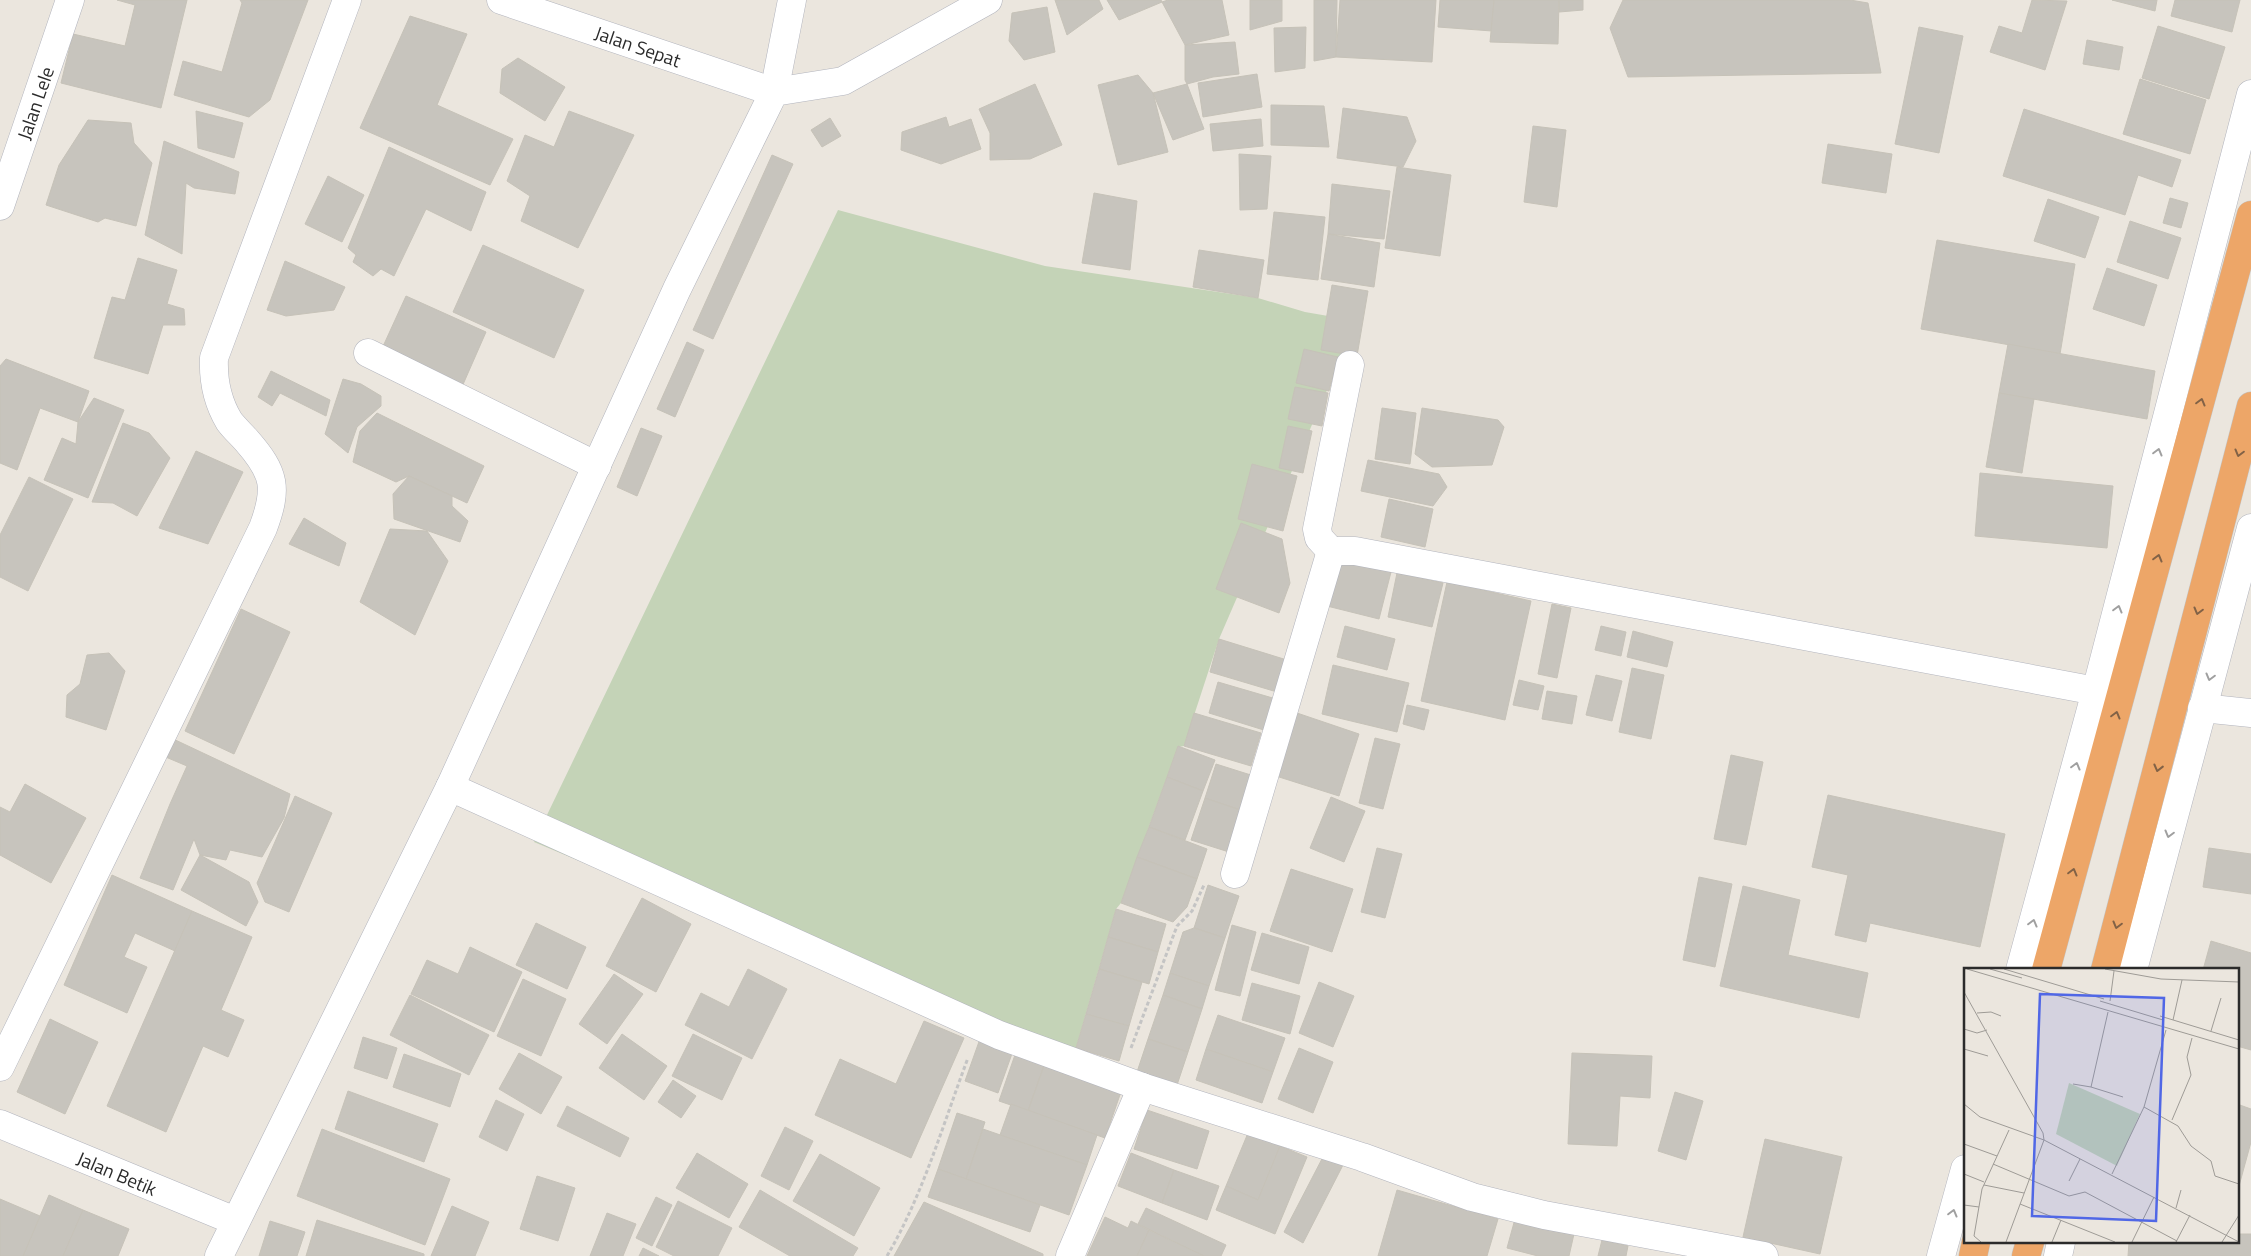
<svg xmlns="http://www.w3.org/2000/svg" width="2251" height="1256" viewBox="0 0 2251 1256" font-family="'Titillium Web',sans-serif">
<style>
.cemetery{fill:#c4d3b7}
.building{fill:#c7c4bd;stroke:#c6c2b8}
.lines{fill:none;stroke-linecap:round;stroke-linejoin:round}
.street-casing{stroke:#b2b4bd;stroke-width:29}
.secondary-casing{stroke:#b2b4bd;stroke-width:29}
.highway-casing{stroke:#c4c4c4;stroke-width:29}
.path{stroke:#c4c4c4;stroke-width:3;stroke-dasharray:4 2.5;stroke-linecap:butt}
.street{stroke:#fff;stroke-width:28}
.secondary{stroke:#fff;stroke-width:28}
.highway{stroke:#eda668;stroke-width:28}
.oneway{stroke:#826246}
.oneway2{stroke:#a0a0a0}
.labels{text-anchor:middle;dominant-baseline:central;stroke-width:5;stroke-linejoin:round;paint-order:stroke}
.street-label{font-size:19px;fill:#2b2b2b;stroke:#fff}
.inset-road{fill:none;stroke:#9e9b96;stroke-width:1}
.view{fill:#5067e6;fill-opacity:0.15;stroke:#5067e6;stroke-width:2.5}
.inset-edge{fill:none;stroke:#2b2b2b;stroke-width:2.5}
</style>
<rect width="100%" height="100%" fill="#ebe6de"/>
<polygon class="cemetery" points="838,210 1045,266 1258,298 1305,312 1357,321 1219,639 1184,746 1178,747 1121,903 1116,909 1076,1048 1065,1059 842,971 534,842"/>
<g class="building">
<polygon points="117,0 187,0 161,108 61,83 73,34 125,46 135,5"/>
<polygon points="240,0 308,0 270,100 249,117 174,95 183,61 222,72 242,3"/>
<polygon points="1055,0 1099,0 1103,9 1067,35"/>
<polygon points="1107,0 1161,0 1162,2 1119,20"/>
<polygon points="1168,0 1222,0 1229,35 1185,45 1162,2"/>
<polygon points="1250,0 1282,0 1282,21 1250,30"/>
<polygon points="1314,0 1337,0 1336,57 1314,61"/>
<polygon points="1340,0 1436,0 1432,62 1336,57"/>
<polygon points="1440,0 1494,0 1492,31 1438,27"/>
<polygon points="1494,0 1559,0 1558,44 1490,42"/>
<polygon points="1559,0 1583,0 1583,10 1559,12"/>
<polygon points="1623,0 1850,0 1868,3 1881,73 1628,77 1610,28"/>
<polygon points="2032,0 2067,1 2045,70 1990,52 1999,26 2022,33"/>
<polygon points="2112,0 2157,0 2155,11"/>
<polygon points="2175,0 2240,0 2232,32 2171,16"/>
<polygon points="1047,7 1055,52 1024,60 1009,41 1012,13"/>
<polygon points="410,16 467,34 437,105 513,139 490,185 360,128"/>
<polygon points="2158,26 2225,47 2209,99 2142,78"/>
<polygon points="1306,27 1305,68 1275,72 1274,28"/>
<polygon points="1919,27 1963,36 1939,153 1895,144"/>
<polygon points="2087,40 2123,47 2119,70 2083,64"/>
<polygon points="1235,42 1239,74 1213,77 1187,84 1185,80 1185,45"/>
<polygon points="518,58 565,87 545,121 500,93 502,69"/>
<polygon points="1257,74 1262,107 1203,117 1198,83"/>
<polygon points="1138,75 1153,93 1168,152 1118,165 1098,85"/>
<polygon points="2140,79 2206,100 2190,154 2123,134"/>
<polygon points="1035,84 1062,145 1030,159 990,160 990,133 979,109"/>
<polygon points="1187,84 1204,129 1173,140 1153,93"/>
<polygon points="1271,105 1324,106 1329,147 1271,145"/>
<polygon points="1343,108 1407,117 1416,141 1403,167 1337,158"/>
<polygon points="2024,109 2181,160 2172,187 2138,175 2125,215 2003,176"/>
<polygon points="196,111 243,123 234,158 198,148"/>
<polygon points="569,111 634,135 578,248 521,221 530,196 507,181 525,135 554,147"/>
<polygon points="946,117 949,127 971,119 981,149 941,164 901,150 902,132"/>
<polygon points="830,118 841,136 822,147 811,130"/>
<polygon points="1261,119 1263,146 1213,151 1210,124"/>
<polygon points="88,120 131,123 134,143 152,163 136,226 105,218 98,222 46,205 59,165"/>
<polygon points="1533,126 1566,130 1557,207 1524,202"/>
<polygon points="164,141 239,172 235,194 194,188 186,183 182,254 145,235"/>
<polygon points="1828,144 1892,154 1886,193 1822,183"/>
<polygon points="389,147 486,192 471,231 426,209 394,276 381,269 373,276 353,262 356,255 348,248"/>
<polygon points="1239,154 1271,156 1267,209 1240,210"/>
<polygon points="772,155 793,164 713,339 693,330"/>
<polygon points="1397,167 1451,175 1440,256 1385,248"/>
<polygon points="328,176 364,195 342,242 305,224"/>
<polygon points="1332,184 1390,191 1384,239 1328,234"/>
<polygon points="1094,193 1137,201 1130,270 1082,263"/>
<polygon points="2170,198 2188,203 2181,228 2163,223"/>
<polygon points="2048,199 2099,217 2085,258 2034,241"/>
<polygon points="1274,212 1325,217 1318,280 1267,274"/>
<polygon points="2130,221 2181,238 2168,279 2117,262"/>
<polygon points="1328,234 1380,243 1374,287 1321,279"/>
<polygon points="1937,240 2075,264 2060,354 1921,329"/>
<polygon points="483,245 584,290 554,358 453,312"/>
<polygon points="1199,250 1264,260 1258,298 1193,287"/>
<polygon points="138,258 177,270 167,304 184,309 185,325 163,325 148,374 94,358 112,297 125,300"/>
<polygon points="285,261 345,287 334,310 286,316 267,310"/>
<polygon points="2107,268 2157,285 2144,326 2093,309"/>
<polygon points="1332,285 1368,291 1357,356 1321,350"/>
<polygon points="406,296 486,332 461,389 380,353"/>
<polygon points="687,342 704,350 675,417 657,409"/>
<polygon points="2008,344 2155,371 2147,419 1999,393"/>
<polygon points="1304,349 1338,357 1329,391 1296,383"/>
<polygon points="6,359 89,391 78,422 40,408 17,470 0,463 0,366"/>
<polygon points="271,371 330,400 326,416 280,393 272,406 258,397"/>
<polygon points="343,379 361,384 381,396 381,406 357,427 348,453 325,434"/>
<polygon points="1295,387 1328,393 1322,426 1288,419"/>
<polygon points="1999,393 2034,399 2022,473 1986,467"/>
<polygon points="94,398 124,410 88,498 44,480 62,438 76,444 78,422"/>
<polygon points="1382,408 1416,413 1410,464 1375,459"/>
<polygon points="1422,408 1498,420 1504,427 1492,465 1432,467 1415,454"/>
<polygon points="377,413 484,466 467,503 409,476 396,482 353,462 360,431"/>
<polygon points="123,423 149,433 170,458 137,516 113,503 92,502"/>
<polygon points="1288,426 1312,431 1303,473 1279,468"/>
<polygon points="641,428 662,436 637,496 617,487"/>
<polygon points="196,451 243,472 208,544 159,528"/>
<polygon points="1368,460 1439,474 1447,487 1433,506 1361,491"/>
<polygon points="1252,464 1297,476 1283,531 1238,519"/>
<polygon points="1980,473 2113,486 2107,548 1975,536"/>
<polygon points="409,476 452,496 452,506 468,521 460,542 394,519 393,494"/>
<polygon points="29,477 73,499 28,591 0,577 0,535"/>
<polygon points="1389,499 1433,509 1425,547 1381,537"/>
<polygon points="304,518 346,543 339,566 289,544"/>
<polygon points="1241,523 1282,539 1290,583 1279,613 1216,589"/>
<polygon points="390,529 427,531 448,561 415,635 360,602"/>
<polygon points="1339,559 1391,572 1379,619 1327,606"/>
<polygon points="1397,573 1443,583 1432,627 1388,617"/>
<polygon points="1447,582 1531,601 1505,720 1421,701"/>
<polygon points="1552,604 1571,608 1557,678 1538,674"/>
<polygon points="241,609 290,632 234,754 185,731"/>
<polygon points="1345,626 1395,639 1387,670 1337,657"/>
<polygon points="1601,626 1626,632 1621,656 1595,650"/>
<polygon points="1633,631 1673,642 1667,667 1627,657"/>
<polygon points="1219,639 1287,660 1277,692 1210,672"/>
<polygon points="109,653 125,671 106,730 66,717 67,695 80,684 87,655"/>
<polygon points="1333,665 1409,683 1397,732 1322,714"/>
<polygon points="1632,668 1664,675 1651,739 1619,732"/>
<polygon points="1596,675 1622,681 1612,721 1586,715"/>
<polygon points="1519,680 1544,686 1538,710 1513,705"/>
<polygon points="1218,682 1276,699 1267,731 1209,713"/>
<polygon points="1547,691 1577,696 1572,724 1542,719"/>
<polygon points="1407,705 1429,710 1424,730 1403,724"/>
<polygon points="1194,713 1261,733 1251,766 1184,746"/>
<polygon points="1297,713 1359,734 1339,796 1276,776"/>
<polygon points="169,737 290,794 284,818 262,857 230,850 226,860 200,855 194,839 173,890 140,878 170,804 187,766 161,755"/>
<polygon points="1375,738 1400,744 1383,809 1359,803"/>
<polygon points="1178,746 1215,760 1203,791 1167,777"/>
<polygon points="1731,755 1763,762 1746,845 1714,839"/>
<polygon points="1216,764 1254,776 1243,811 1205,798"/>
<polygon points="1167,777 1203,791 1185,840 1149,827"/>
<polygon points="25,784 86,818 51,883 0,855 0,807 10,812"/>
<polygon points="1828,795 2005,834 1980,947 1870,923 1866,942 1835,935 1848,875 1812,867"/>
<polygon points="295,796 332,813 289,912 265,902 257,883"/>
<polygon points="1331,797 1365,811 1344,862 1310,848"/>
<polygon points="1205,798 1243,811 1229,852 1191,840"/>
<polygon points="1149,827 1207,849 1197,879 1137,857"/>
<polygon points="1377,848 1402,854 1385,918 1361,912"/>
<polygon points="2209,848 2251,854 2251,894 2203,887"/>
<polygon points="200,855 249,882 258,902 246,926 181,890"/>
<polygon points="1137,857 1197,879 1187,907 1173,922 1121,903"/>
<polygon points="1291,869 1353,889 1332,952 1270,931"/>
<polygon points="112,875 192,911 175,951 135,933 124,957 147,967 127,1013 64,985"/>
<polygon points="1699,877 1732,884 1715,967 1683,960"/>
<polygon points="1208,885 1239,896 1225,938 1194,928"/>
<polygon points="1743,886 1800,900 1788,955 1868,973 1859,1018 1720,986"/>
<polygon points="642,898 691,924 656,992 606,966"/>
<polygon points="1116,909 1166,924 1158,952 1108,937"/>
<polygon points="192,911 252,937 221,1010 244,1020 228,1057 203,1046 166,1132 107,1106"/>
<polygon points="536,923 586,947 567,989 516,965"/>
<polygon points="1232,925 1256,932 1240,996 1215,990"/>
<polygon points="1194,928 1225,938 1209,986 1170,973 1183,932"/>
<polygon points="1262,933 1309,947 1299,984 1251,970"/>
<polygon points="1108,937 1158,952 1149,984 1099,969"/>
<polygon points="2211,941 2251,953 2251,1050 2237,1046 2237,970 2203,970"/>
<polygon points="470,947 522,972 494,1032 411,994 427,960 458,974"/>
<polygon points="748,969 787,989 752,1059 685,1025 701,993 729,1007"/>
<polygon points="1099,969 1142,982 1129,1026 1086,1014"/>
<polygon points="1170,973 1209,986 1202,1009 1163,995"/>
<polygon points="614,974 643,994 607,1044 579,1024"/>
<polygon points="523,979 566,999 541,1056 497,1036"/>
<polygon points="1319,982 1354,996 1333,1047 1299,1033"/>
<polygon points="1252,983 1300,996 1290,1034 1242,1020"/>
<polygon points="410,995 489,1035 469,1075 390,1035"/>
<polygon points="1163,995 1202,1009 1188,1052 1148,1039"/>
<polygon points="1086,1014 1129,1026 1119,1061 1076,1048"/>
<polygon points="1218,1015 1285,1038 1273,1072 1206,1049"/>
<polygon points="50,1019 98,1042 65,1114 17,1092"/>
<polygon points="924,1021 964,1038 911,1158 815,1115 840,1059 896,1084"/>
<polygon points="622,1034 667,1066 644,1100 599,1068"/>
<polygon points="693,1034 742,1058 722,1100 672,1076"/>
<polygon points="981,1036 1014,1048 998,1093 965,1081"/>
<polygon points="363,1037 397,1048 387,1079 354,1068"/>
<polygon points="1148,1039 1188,1052 1177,1085 1137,1072"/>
<polygon points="1299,1048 1333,1062 1313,1113 1278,1099"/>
<polygon points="1017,1049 1046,1060 1028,1111 999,1101"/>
<polygon points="1206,1049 1273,1072 1262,1103 1196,1080"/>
<polygon points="519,1053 562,1077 541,1114 499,1089"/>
<polygon points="1572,1053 1652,1056 1650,1098 1620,1096 1617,1146 1568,1144"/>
<polygon points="404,1054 461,1074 450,1107 393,1087"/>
<polygon points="1046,1060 1123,1086 1105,1138 1028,1111"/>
<polygon points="673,1080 696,1096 681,1118 658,1102"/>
<polygon points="348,1091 438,1124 424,1162 335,1129"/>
<polygon points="1675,1092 1703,1101 1686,1160 1658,1151"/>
<polygon points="496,1100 524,1114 507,1151 479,1137"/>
<polygon points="1011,1104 1097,1135 1087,1165 1000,1135"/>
<polygon points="2237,1104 2251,1109 2251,1142 2239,1186 2237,1186"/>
<polygon points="567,1106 629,1138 620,1157 557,1126"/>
<polygon points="1147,1110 1209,1131 1197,1169 1134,1149"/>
<polygon points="957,1113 985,1122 966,1179 938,1169"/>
<polygon points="785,1127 813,1141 789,1190 761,1176"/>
<polygon points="322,1129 450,1179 425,1245 297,1196"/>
<polygon points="983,1129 1087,1165 1069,1215 966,1179"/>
<polygon points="1248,1133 1280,1146 1258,1200 1226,1186"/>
<polygon points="1765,1139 1842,1157 1820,1254 1743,1237"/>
<polygon points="1280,1146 1307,1157 1275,1234 1216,1210 1226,1186 1258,1200"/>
<polygon points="697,1153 748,1184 729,1218 676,1188"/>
<polygon points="1131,1153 1174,1170 1162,1203 1118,1186"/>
<polygon points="820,1154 880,1188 854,1236 793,1201"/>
<polygon points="1324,1155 1343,1165 1303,1243 1284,1232"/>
<polygon points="938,1169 1040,1205 1030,1232 928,1197"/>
<polygon points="1174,1170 1219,1186 1207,1220 1162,1203"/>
<polygon points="537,1176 575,1188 558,1241 520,1229"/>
<polygon points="760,1190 858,1248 853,1256 790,1256 739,1227"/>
<polygon points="1397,1190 1498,1219 1487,1256 1378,1256"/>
<polygon points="49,1195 83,1210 63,1256 23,1256"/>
<polygon points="656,1197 672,1205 652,1246 636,1238"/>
<polygon points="0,1199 40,1216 23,1256 0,1256"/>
<polygon points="678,1201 732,1228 718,1256 674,1256 656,1247"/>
<polygon points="924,1202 1043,1254 1043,1256 894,1256"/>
<polygon points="452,1206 489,1222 475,1256 431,1256"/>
<polygon points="1146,1208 1226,1245 1221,1256 1204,1256 1138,1224"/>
<polygon points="83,1210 129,1229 118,1256 63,1256"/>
<polygon points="607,1213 636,1224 623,1256 590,1256"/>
<polygon points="1105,1217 1128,1228 1131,1221 1149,1230 1137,1256 1087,1256"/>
<polygon points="1515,1219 1574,1234 1569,1256 1538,1256 1507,1248"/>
<polygon points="317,1220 424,1254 424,1256 306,1256"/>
<polygon points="270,1221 305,1232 297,1256 259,1256"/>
<polygon points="1149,1230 1204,1256 1137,1256"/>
<polygon points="2237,1234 2251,1234 2251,1256 2128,1256 2129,1242 2237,1242"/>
<polygon points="1602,1240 1628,1246 1626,1256 1598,1256"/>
<polygon points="643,1248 659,1256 639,1256"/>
</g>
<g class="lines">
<g class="street-casing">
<g id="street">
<polyline points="501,0 774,92 792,0"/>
<polyline points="0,206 70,0"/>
<polyline points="368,353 597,466"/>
<polyline points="1331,551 1319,538 1317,529 1350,365"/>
<polyline points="2202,708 2251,713"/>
<polyline points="450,787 999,1035 1142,1087 1362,1157 1472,1197 1544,1215 1764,1256"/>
<polyline points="1235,874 1331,551 1355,551 2096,691"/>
<path d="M0,1067L263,528C278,488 275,473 247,441C241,434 234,428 229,421C217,401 213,381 214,358L347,0"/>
<polyline points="0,1124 235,1221"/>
<polyline points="1070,1256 1142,1087"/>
</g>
</g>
<g class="secondary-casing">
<g id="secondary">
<polyline points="2020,970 2096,691 2251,94"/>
<polyline points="2133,970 2251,528"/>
<polyline points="219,1256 450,787 677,289 774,92 843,81 988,0"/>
<polyline points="1941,1256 1965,1169"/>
<polyline points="2058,1256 2061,1242"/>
</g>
</g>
<g class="highway-casing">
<g id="highway">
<polyline points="2046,970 2251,215"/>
<polyline points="2105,970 2251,406"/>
<polyline points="1973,1256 1976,1242"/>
<polyline points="2026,1256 2030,1242"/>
</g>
</g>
<g class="path">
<polyline points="1131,1048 1177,926 1192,911 1204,885"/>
<path d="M887,1256C923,1195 943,1124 968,1058"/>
</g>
<use href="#street" class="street"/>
<use href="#secondary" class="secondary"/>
<use href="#highway" class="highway"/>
</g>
<defs><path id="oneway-chevron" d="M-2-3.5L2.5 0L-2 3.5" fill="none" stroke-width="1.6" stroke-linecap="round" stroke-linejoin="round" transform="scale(1.25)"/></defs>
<g class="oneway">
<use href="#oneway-chevron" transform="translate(2201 402) rotate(-75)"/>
<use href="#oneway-chevron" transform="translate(2239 453) rotate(105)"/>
<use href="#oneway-chevron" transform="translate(2158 558) rotate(-75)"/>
<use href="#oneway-chevron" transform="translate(2198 611) rotate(105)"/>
<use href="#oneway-chevron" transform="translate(2116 715) rotate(-75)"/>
<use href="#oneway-chevron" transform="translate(2158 768) rotate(104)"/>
<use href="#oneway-chevron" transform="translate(2073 872) rotate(-75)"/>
<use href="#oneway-chevron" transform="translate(2117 925) rotate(105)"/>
</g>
<g class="oneway2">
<use href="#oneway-chevron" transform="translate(2158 452) rotate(-75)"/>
<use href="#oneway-chevron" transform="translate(2118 609) rotate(-75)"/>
<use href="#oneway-chevron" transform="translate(2210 677) rotate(105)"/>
<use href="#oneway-chevron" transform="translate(2076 766) rotate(-75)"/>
<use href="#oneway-chevron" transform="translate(2169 834) rotate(105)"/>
<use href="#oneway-chevron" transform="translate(2033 923) rotate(-75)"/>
<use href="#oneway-chevron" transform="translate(1953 1213) rotate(-75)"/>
</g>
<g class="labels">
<g class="street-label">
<text transform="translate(638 46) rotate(19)">Jalan Sepat</text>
<text transform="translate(35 103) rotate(-71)">Jalan Lele</text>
<text transform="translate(117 1173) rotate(23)">Jalan Betik</text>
</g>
</g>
<g transform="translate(1964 968)">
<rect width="275" height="275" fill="#ebe6de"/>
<path d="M105,115L176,146L153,198L92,166Z" fill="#c4d3b7"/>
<path class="inset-road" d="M3,1L275,81M26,1L58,10M40,1L140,31M141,1L197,11L275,14M0,24L79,165L80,172L42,274M136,33L199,52M146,33L150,3M144,44L127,119L159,129M13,45L27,44L37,48M196,48L275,72M209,52L218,12M0,61L13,65L23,62M247,63L257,30M0,81L24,88M109,116L127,119M0,136L16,149L80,172L275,274M180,139L214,158L227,178L247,193L251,208L275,216M208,152L227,107L223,89L228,70M0,176L33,188M29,196L105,228L121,224L213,273M0,206L20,214M148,206L180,139L202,62M105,213L116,191M20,217L60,225M56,236L151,274M0,237L15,239M212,240L217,222M17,274L10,268L18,221L45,162M88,274L97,252M168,274L190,229M212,274L226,247M258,274L275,247"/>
<path class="view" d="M76,26L200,30L192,253L68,248Z"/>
<rect width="275" height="275" class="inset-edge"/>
</g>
</svg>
